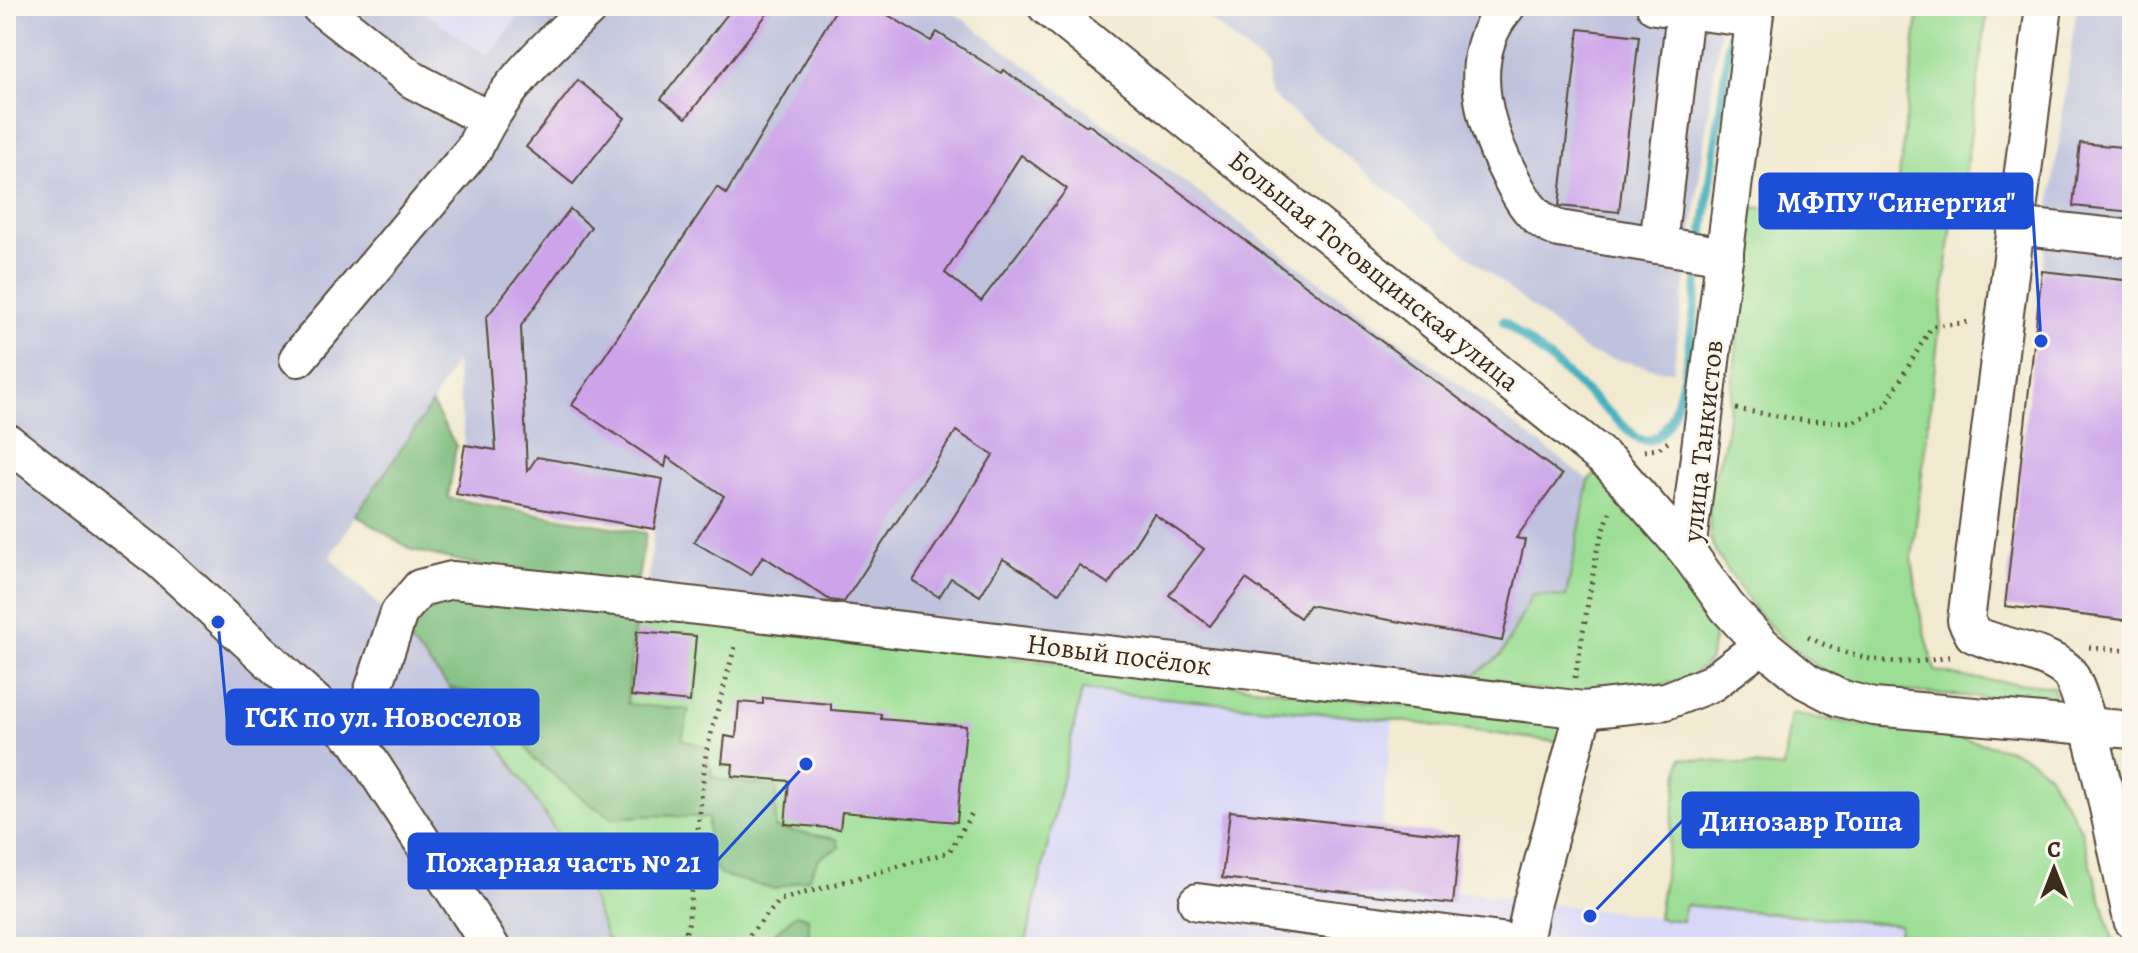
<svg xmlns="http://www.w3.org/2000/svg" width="2138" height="953" viewBox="0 0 2138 953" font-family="Alegreya,serif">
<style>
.built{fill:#d8d7f8}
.industrial{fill:#bfc2dd}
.green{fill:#9cde95;stroke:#6c845a;stroke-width:2}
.forest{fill:#7dbd7e;stroke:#5c744e;stroke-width:2}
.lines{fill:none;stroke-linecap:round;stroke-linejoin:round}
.stream{stroke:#41afbe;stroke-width:9}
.building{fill:#cda4ea;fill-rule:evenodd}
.minor-casing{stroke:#564739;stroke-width:40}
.path{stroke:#564739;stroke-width:5;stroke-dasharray:2 6;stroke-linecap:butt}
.minor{stroke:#fff;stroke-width:36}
.labels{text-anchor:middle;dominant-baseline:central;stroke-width:6;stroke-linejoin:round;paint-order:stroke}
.street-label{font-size:28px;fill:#3b2a1e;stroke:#fbf7ec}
.leader{fill:none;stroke:#1d4ed8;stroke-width:3}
.callout-dot{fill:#1d4ed8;stroke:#fbf7ec;stroke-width:3}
.callout{fill:#1d4ed8;stroke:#1d4ed8;stroke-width:3}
.callout-label{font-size:30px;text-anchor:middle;font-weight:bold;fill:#fff}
</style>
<rect width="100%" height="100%" fill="#fbf7ec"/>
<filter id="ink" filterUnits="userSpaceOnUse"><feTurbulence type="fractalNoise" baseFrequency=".0125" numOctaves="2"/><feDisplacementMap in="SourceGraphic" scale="16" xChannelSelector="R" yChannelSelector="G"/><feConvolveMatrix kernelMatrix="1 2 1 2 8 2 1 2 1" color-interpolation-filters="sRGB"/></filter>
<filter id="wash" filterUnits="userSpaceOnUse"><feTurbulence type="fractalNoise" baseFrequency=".006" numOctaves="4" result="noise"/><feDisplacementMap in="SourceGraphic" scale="32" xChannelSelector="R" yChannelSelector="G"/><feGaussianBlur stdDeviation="1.8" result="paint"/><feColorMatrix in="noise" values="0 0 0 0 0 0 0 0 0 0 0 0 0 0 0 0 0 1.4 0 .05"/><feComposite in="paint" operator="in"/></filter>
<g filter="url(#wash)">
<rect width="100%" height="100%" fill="#f2ead0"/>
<g class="built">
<polygon points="416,6 528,6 487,56"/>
<polygon points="1082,689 1393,720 1382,827 1460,836 1455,891 1682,921 1684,905 1901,926 1898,947 1025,947"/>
</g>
<g class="industrial">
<polygon points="6,6 416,6 487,56 528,6 945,6 1589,480 1566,597 1532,595 1502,654 1468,680 648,584 654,529 456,494 465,445 455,361 432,404 383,473 330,557 378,605 502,749 582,872 610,947 6,947"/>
<polygon points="1193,6 1723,6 1673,370 1665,371 1588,353 1270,94 1268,68"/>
<polygon points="2077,6 2132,6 2132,621 2005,606 2047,230"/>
</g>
<g class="green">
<polygon points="1919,6 1988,6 1961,204 1897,195"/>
<polygon points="1751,207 1952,223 1912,558 1919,609 1935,671 1969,678 2054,687 2054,703 1875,689 1843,681 1823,671 1780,637 1757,612 1717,555 1710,538 1709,492 1724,446 1734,373"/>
<polygon points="1601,470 1700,594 1711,621 1714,640 1709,661 1688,680 1586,697 1468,680 1502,654 1532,595 1566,597 1589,480"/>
<polygon points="636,613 1562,724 1565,743 1393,720 1082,690 1025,947 818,947 813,946 809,936 808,918 796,914 760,947 610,947 582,872 502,749 450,688 491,696 514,726 533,758 588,803 613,817 658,815 708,818 708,855 808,878 819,858 839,847 775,828 722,780 712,776 705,747 682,739 627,704"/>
<polygon points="1791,714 1972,741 2014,751 2033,761 2049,775 2081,830 2115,947 1898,947 1900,925 1685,905 1682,921 1658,918 1681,758 1783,768"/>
</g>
<g class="forest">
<polygon points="432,404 456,446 448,498 646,533 638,578 624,583 491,568 412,550 356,515"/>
<polygon points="432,596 636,613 627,704 689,710 682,739 705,747 712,776 722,780 777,787 775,828 837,839 839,847 819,858 808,878 774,889 720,875 708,855 708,818 658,815 613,818 588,803 533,758 514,726 491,696 450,688 407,638 421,608"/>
<polygon points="796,914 808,918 809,936 813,946 818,947 760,947"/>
</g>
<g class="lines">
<g class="stream">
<polyline points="1702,243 1732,24"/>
<path d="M1503,321L1553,362L1637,438C1687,463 1696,287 1700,258"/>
</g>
</g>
<g id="blocks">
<g class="building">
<polygon points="734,6 773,6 686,118 661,99"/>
<path d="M838,6H873L931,41L937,32L1001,73L1003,70L1087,126L1088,124L1562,475L1516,538L1525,540L1502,641L1309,605L1300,618L1246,579L1210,626L1169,595L1204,549L1154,514L1109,584L1079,565L1059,593L1003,559L980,596L951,578L939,597L913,581L993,455L956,431L844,602L830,600L763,556L751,575L694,542L724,496L667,457L665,467L572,405L717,187L726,194ZM1021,155L1067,189L981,301L945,273Z"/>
<polygon points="1579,29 1639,36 1619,212 1559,206"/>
<polygon points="578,80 625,118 573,184 526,147"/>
<polygon points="2080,143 2132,148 2132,212 2073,206"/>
<polygon points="570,209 591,227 521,326 527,472 537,457 663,479 654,529 456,494 465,445 496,450 486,318"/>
<polygon points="2042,271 2132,281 2132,621 2005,606"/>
<polygon points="637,631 696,636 690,702 631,696"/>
<polygon points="763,698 831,704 831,710 881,714 881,719 966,726 957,822 842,812 840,829 785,824 789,781 732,776 733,764 722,763 725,736 736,738 739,702 763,704"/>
<polygon points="1230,811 1460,836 1453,904 1222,878"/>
</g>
</g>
</g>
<g filter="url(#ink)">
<use href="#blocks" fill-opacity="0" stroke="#564739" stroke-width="2"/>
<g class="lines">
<g class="minor-casing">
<g id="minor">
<polyline points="319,6 413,80 487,119"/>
<polyline points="1046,6 1611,464 1687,551 1727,607 1762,645 1806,681 1839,698 1874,707 2132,730"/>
<path d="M1507,6C1463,56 1483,124 1510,176C1521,198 1533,221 1559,229L1725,256"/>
<polyline points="1655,6 1754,19"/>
<path d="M2044,6L1966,620L1973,634C2000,647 2044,651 2066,670C2088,689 2122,879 2132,920"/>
<polyline points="2015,226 2132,239"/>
<polyline points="1658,245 1685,11"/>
<path d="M298,358L474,149C499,91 545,49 591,6"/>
<polyline points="6,441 161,561 356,740 491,947"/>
<polyline points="1687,551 1756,6"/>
<polyline points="356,740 399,613 420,588 452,580 655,601 1584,710 1666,701 1712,683 1762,645"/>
<polyline points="1197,902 1524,944"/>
<polyline points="1523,947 1532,902 1584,710"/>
</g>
</g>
<g class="path">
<polyline points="1736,409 1807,421 1853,422 1885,406 1932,326 1971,322"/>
<polyline points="1644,451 1658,449 1668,442"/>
<path d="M1808,637C1858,662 1899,668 1953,656"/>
<polyline points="2089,647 2132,651"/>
<polyline points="1575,678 1597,551 1610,512"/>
<polyline points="680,947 688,926 706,752 736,643"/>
<polyline points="739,947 780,900 949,852 972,813"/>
</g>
<use href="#minor" class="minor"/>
</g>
</g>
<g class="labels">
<g class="street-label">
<text transform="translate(1374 271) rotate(39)">Большая Тоговщинская улица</text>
<text transform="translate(1703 441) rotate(-84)">улица Танкистов</text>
<text transform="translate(1119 655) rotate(7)">Новый посёлок</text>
</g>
</g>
<path class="leader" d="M2041 341L2032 201M218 622L227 717M1590 916L1683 820M806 764L717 861"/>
<g class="callout-dot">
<circle cx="2041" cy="341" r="8"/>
<circle cx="218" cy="622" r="8"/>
<circle cx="1590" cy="916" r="8"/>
<circle cx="806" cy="764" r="8"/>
</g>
<g class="callout">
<rect x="1760" y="174" width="272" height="54" rx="8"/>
<rect x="227" y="690" width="311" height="54" rx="8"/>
<rect x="1683" y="793" width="235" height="54" rx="8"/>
<rect x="409" y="834" width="308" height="54" rx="8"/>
</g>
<g class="callout-label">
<text x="1896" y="212">МФПУ "Синергия"</text>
<text x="383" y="727">ГСК по ул. Новоселов</text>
<text x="1801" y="831">Динозавр Гоша</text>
<text x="563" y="872">Пожарная часть № 21</text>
</g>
<rect width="2138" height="953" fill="none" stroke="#fbf7ec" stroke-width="32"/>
<g transform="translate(2054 869)" stroke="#fbf7ec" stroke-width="6" paint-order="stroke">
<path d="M0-6L14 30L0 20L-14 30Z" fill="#3b2a1e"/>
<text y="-12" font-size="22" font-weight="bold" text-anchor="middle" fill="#3b2a1e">С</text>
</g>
</svg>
